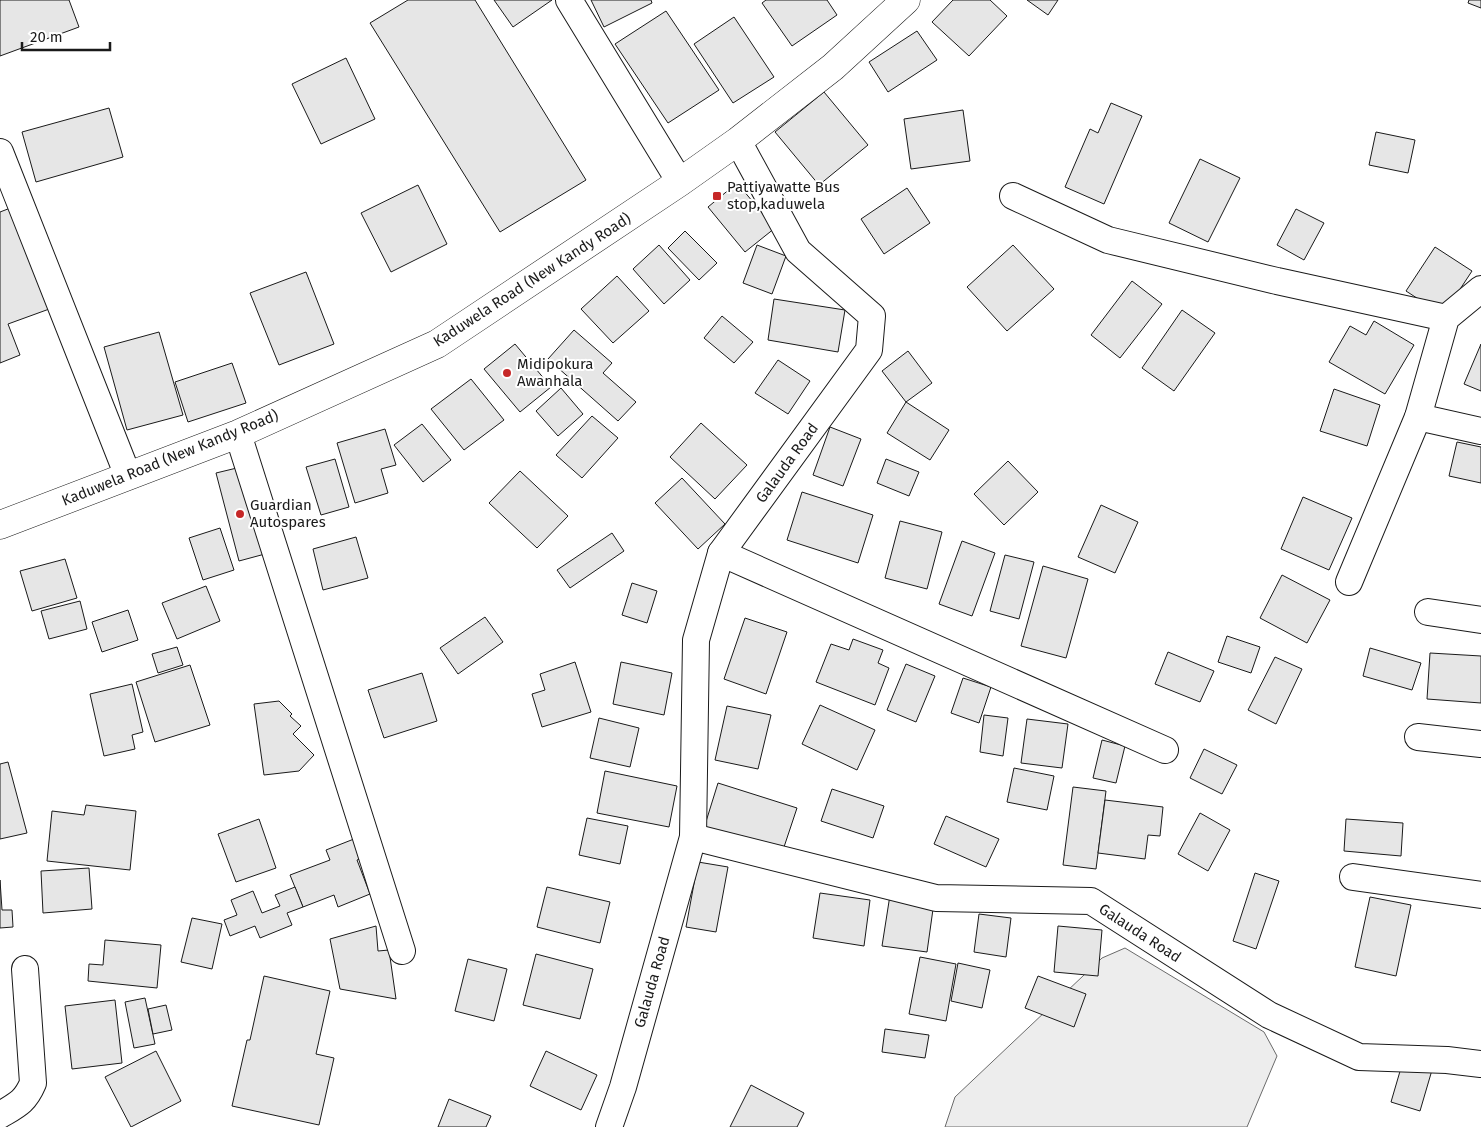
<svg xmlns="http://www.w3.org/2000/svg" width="1481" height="1127" viewBox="0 0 1481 1127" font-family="'Fira Sans',sans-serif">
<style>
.built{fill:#ededed;stroke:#6a6a6a}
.building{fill:#e6e6e6;stroke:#1a1a1a}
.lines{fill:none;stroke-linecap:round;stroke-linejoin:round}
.minor-casing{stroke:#1a1a1a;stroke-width:28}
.primary-casing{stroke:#1a1a1a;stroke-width:29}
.minor{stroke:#fff;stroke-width:26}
.primary{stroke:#fff;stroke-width:28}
.poi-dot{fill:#c62828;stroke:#fff;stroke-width:2}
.labels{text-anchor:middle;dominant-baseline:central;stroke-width:4;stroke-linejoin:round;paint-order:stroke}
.poi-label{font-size:15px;fill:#1a1a1a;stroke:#fff;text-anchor:start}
.street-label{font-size:15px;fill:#1a1a1a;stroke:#fff}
</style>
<rect width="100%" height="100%" fill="#fff"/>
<polygon class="built" points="1125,948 1264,1032 1277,1056 1247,1127 945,1127 955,1097 1102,958"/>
<g class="building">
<polygon points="0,0 69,0 79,27 0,56"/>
<polygon points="408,0 475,0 586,180 500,232 370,23"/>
<polygon points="494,0 552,0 513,27"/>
<polygon points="591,0 651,0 652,3 604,27"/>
<polygon points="766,0 827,0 837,15 792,46 762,3"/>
<polygon points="953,0 990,0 1007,16 969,56 932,22"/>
<polygon points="1027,0 1058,0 1048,15"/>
<polygon points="1469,0 1481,0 1481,8 1468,3"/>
<polygon points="666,11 719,90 668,123 615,44"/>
<polygon points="734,17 774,77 733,103 694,44"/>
<polygon points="917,31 937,60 888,92 869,62"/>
<polygon points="346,58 375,119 321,144 292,84"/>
<polygon points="824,92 868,145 819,185 775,132"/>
<polygon points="1111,103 1142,116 1104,204 1065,187 1090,129 1098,133"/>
<polygon points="109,108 123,157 36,182 22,132"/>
<polygon points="963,110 970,161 911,169 904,119"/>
<polygon points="1376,132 1415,140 1408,173 1369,165"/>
<polygon points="1200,159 1240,178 1208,242 1169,223"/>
<polygon points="737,183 775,228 745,252 708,207"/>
<polygon points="418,185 447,244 391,272 361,213"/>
<polygon points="907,188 930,223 884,254 861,219"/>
<polygon points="13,207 52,308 8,324 20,355 0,363 0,212"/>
<polygon points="1296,209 1324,223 1304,260 1277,245"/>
<polygon points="685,231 717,263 699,280 668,248"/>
<polygon points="659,245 690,280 664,304 633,269"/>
<polygon points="757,245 786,256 772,294 743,283"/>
<polygon points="1013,245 1054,289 1007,331 967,287"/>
<polygon points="1435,247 1472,271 1443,315 1406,291"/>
<polygon points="306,272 334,344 279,365 250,293"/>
<polygon points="617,276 649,311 613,343 581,309"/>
<polygon points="1132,281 1162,304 1120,358 1091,335"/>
<polygon points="774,299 845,310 838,352 768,340"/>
<polygon points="1182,310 1215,333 1174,391 1142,368"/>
<polygon points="722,316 753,342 734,363 704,338"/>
<polygon points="1374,321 1414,345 1385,394 1329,362 1350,326 1366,335"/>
<polygon points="574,330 612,363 603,373 636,402 618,421 548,359"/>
<polygon points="159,332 183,415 127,430 104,347"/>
<polygon points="515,344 551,387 520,412 484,369"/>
<polygon points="1481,344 1481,391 1464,384"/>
<polygon points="908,351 932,383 906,402 882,371"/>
<polygon points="778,360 810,381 788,414 755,393"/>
<polygon points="232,363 246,403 188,422 175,382"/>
<polygon points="471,379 504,420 464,450 431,409"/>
<polygon points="561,388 583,414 558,436 536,411"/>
<polygon points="1334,389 1380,405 1367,446 1320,431"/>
<polygon points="906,402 949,430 930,460 887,433"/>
<polygon points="592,416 618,438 582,478 556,455"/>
<polygon points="701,423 747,465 715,499 670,457"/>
<polygon points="422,424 451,460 423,482 394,445"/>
<polygon points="830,427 861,439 843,486 813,475"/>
<polygon points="385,429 396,465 381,469 388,493 355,503 337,443"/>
<polygon points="1457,442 1481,447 1481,483 1449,476"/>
<polygon points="335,459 349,507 321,515 306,467"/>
<polygon points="886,459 919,472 909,496 877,483"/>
<polygon points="1008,461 1038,492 1004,525 974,494"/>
<polygon points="241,467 265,554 239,561 216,473"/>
<polygon points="520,471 568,516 537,548 489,503"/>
<polygon points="682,478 725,524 698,549 655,503"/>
<polygon points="802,492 873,515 858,563 787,540"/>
<polygon points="1303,497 1352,518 1329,570 1281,549"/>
<polygon points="1101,505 1138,522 1115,573 1078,557"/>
<polygon points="900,521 942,532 927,589 885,578"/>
<polygon points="220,528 234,570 203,580 189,538"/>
<polygon points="612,533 624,551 570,588 557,570"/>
<polygon points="356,537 368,578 323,590 313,549"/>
<polygon points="962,541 995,553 972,616 939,604"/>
<polygon points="1005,555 1034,562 1019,619 990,611"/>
<polygon points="65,559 77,598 32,611 20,571"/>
<polygon points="1043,566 1088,579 1066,658 1021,646"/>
<polygon points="1282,575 1330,600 1307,643 1260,618"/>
<polygon points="632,583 657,591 647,623 622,615"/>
<polygon points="206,586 220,621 177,639 162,603"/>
<polygon points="80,601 87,629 49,639 41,611"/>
<polygon points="128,610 138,640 102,652 92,622"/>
<polygon points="485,617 503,642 458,674 440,648"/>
<polygon points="745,618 787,632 766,694 724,679"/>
<polygon points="1227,636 1260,647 1251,673 1218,662"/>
<polygon points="853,639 883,650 878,663 889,668 875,705 816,682 831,644 849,650"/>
<polygon points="177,647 183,665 158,673 152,654"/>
<polygon points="1370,648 1421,663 1412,690 1363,676"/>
<polygon points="1168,652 1214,671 1200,702 1155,684"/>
<polygon points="1430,653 1481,656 1481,703 1427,699"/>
<polygon points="1275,657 1302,669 1276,724 1248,710"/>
<polygon points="575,662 591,712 542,727 532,694 545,690 540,674"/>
<polygon points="621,662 672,673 664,715 613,704"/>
<polygon points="906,664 935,676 916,722 887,710"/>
<polygon points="190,665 210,725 155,742 136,682"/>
<polygon points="422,673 437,721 384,738 368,690"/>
<polygon points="963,678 991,687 979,723 951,713"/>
<polygon points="132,684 143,732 132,735 135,749 104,756 90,694"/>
<polygon points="279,701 292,714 290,716 301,726 293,734 314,755 299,771 264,775 254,704"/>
<polygon points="820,705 875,730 857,770 802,744"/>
<polygon points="727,706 771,715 758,769 715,760"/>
<polygon points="984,715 1008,718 1003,756 980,752"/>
<polygon points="599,718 639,728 630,767 590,758"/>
<polygon points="1027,719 1068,724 1062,768 1021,763"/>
<polygon points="1102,740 1125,746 1116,783 1093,778"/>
<polygon points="1204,749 1237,765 1222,794 1190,778"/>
<polygon points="8,762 27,833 0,839 0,764"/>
<polygon points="1014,768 1054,776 1047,810 1007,802"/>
<polygon points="605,771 677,786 669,827 597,813"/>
<polygon points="718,783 797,808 782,853 704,828"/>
<polygon points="1073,787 1106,791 1096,869 1063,865"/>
<polygon points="832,789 884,806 873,838 821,821"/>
<polygon points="1105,800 1163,807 1160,836 1148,835 1145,859 1098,853"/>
<polygon points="86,805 136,811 130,870 47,861 52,811 84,815"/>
<polygon points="1200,813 1230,830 1208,871 1178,854"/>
<polygon points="946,816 999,839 986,867 934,844"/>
<polygon points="587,818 628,826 620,864 579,855"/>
<polygon points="259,819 276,868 236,882 218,834"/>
<polygon points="1346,819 1403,823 1401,856 1344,851"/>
<polygon points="359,837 367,856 357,860 370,894 338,907 334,895 303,907 290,875 330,860 326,850"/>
<polygon points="698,862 728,867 716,932 686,927"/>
<polygon points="89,868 92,909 43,913 41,871"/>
<polygon points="1255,873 1279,881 1256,949 1233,941"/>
<polygon points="0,880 2,910 12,910 13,927 0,928"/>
<polygon points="295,887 303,907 287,913 292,925 260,938 255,926 230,936 224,920 237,915 231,900 253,891 262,913 280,906 275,895"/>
<polygon points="547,887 610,902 600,943 537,927"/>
<polygon points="820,893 870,900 864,946 813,938"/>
<polygon points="890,895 934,902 927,952 882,946"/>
<polygon points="1370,897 1411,905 1396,976 1355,967"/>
<polygon points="979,914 1011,918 1006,957 974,952"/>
<polygon points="192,918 222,924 212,969 181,962"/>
<polygon points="376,926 378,951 389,950 396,999 340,989 330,939"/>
<polygon points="1058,926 1102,930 1098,976 1054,972"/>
<polygon points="105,940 161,945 157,988 88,981 89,964 103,965"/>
<polygon points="536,954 593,969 580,1019 523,1005"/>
<polygon points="920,957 956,964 946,1021 909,1014"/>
<polygon points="468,959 507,969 494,1021 455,1011"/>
<polygon points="958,963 990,970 982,1008 951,1001"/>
<polygon points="264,976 330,991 316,1054 334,1058 319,1125 232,1106 247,1040 250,1040"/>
<polygon points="1038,976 1086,994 1074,1027 1025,1008"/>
<polygon points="145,998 155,1044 134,1048 125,1002"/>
<polygon points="115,1000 122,1063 72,1069 65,1006"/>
<polygon points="166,1005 172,1030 153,1034 148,1009"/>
<polygon points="885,1029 929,1035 925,1058 882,1052"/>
<polygon points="156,1051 181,1101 131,1127 105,1077"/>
<polygon points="546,1051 597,1075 581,1110 530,1086"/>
<polygon points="1403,1061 1432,1070 1420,1111 1391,1102"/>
<polygon points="751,1085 804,1113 797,1127 730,1127"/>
<polygon points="449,1099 491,1116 486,1127 438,1127"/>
</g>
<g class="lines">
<g class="minor-casing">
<g id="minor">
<polyline points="569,0 680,182"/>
<polyline points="0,152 128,476"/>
<polyline points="1013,196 1108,240 1277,281 1446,318"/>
<polyline points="1418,417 1481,431"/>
<polyline points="238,434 402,951"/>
<polyline points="721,553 1165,750"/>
<polyline points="1349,582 1418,417 1446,318 1481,289"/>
<polyline points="1428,612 1481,620"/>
<polyline points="1418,737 1481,744"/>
<polyline points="693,837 936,898 1091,901 1269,1015 1359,1057 1447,1060 1481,1064"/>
<polyline points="1353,877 1481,895"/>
<path d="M0,1115C17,1105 25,1102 33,1083L25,969"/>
<polyline points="609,1127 623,1087 693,837 696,640 721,553 869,350 872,316 798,251 738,141"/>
</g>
</g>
<g class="primary-casing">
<polyline id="primary" points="0,525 238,434 437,344 680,182 738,141 833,67 906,0"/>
</g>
<use href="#minor" class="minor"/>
<use href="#primary" class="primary"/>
</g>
<g class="poi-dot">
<rect x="712" y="191" width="10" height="10" rx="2.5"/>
<circle cx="507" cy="373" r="5"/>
<circle cx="240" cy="514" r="5"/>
</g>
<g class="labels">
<g class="poi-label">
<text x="727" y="187">Pattiyawatte Bus<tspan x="727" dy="17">stop,kaduwela</tspan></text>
<text x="517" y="364">Midipokura<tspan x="517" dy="17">Awanhala</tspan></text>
<text x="250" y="505">Guardian<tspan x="250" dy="17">Autospares</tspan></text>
</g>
<g class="street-label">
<text transform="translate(532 280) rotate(-33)">Kaduwela Road (New Kandy Road)</text>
<text transform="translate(170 458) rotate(-22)">Kaduwela Road (New Kandy Road)</text>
<text transform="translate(787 463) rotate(-54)">Galauda Road</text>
<text transform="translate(1140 933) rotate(33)">Galauda Road</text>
<text transform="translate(652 982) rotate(-74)">Galauda Road</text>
</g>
</g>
<path d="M22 42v8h88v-8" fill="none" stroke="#1a1a1a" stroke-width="2.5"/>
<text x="30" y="42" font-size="15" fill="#1a1a1a" stroke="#ffffff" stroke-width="4" paint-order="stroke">20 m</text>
</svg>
